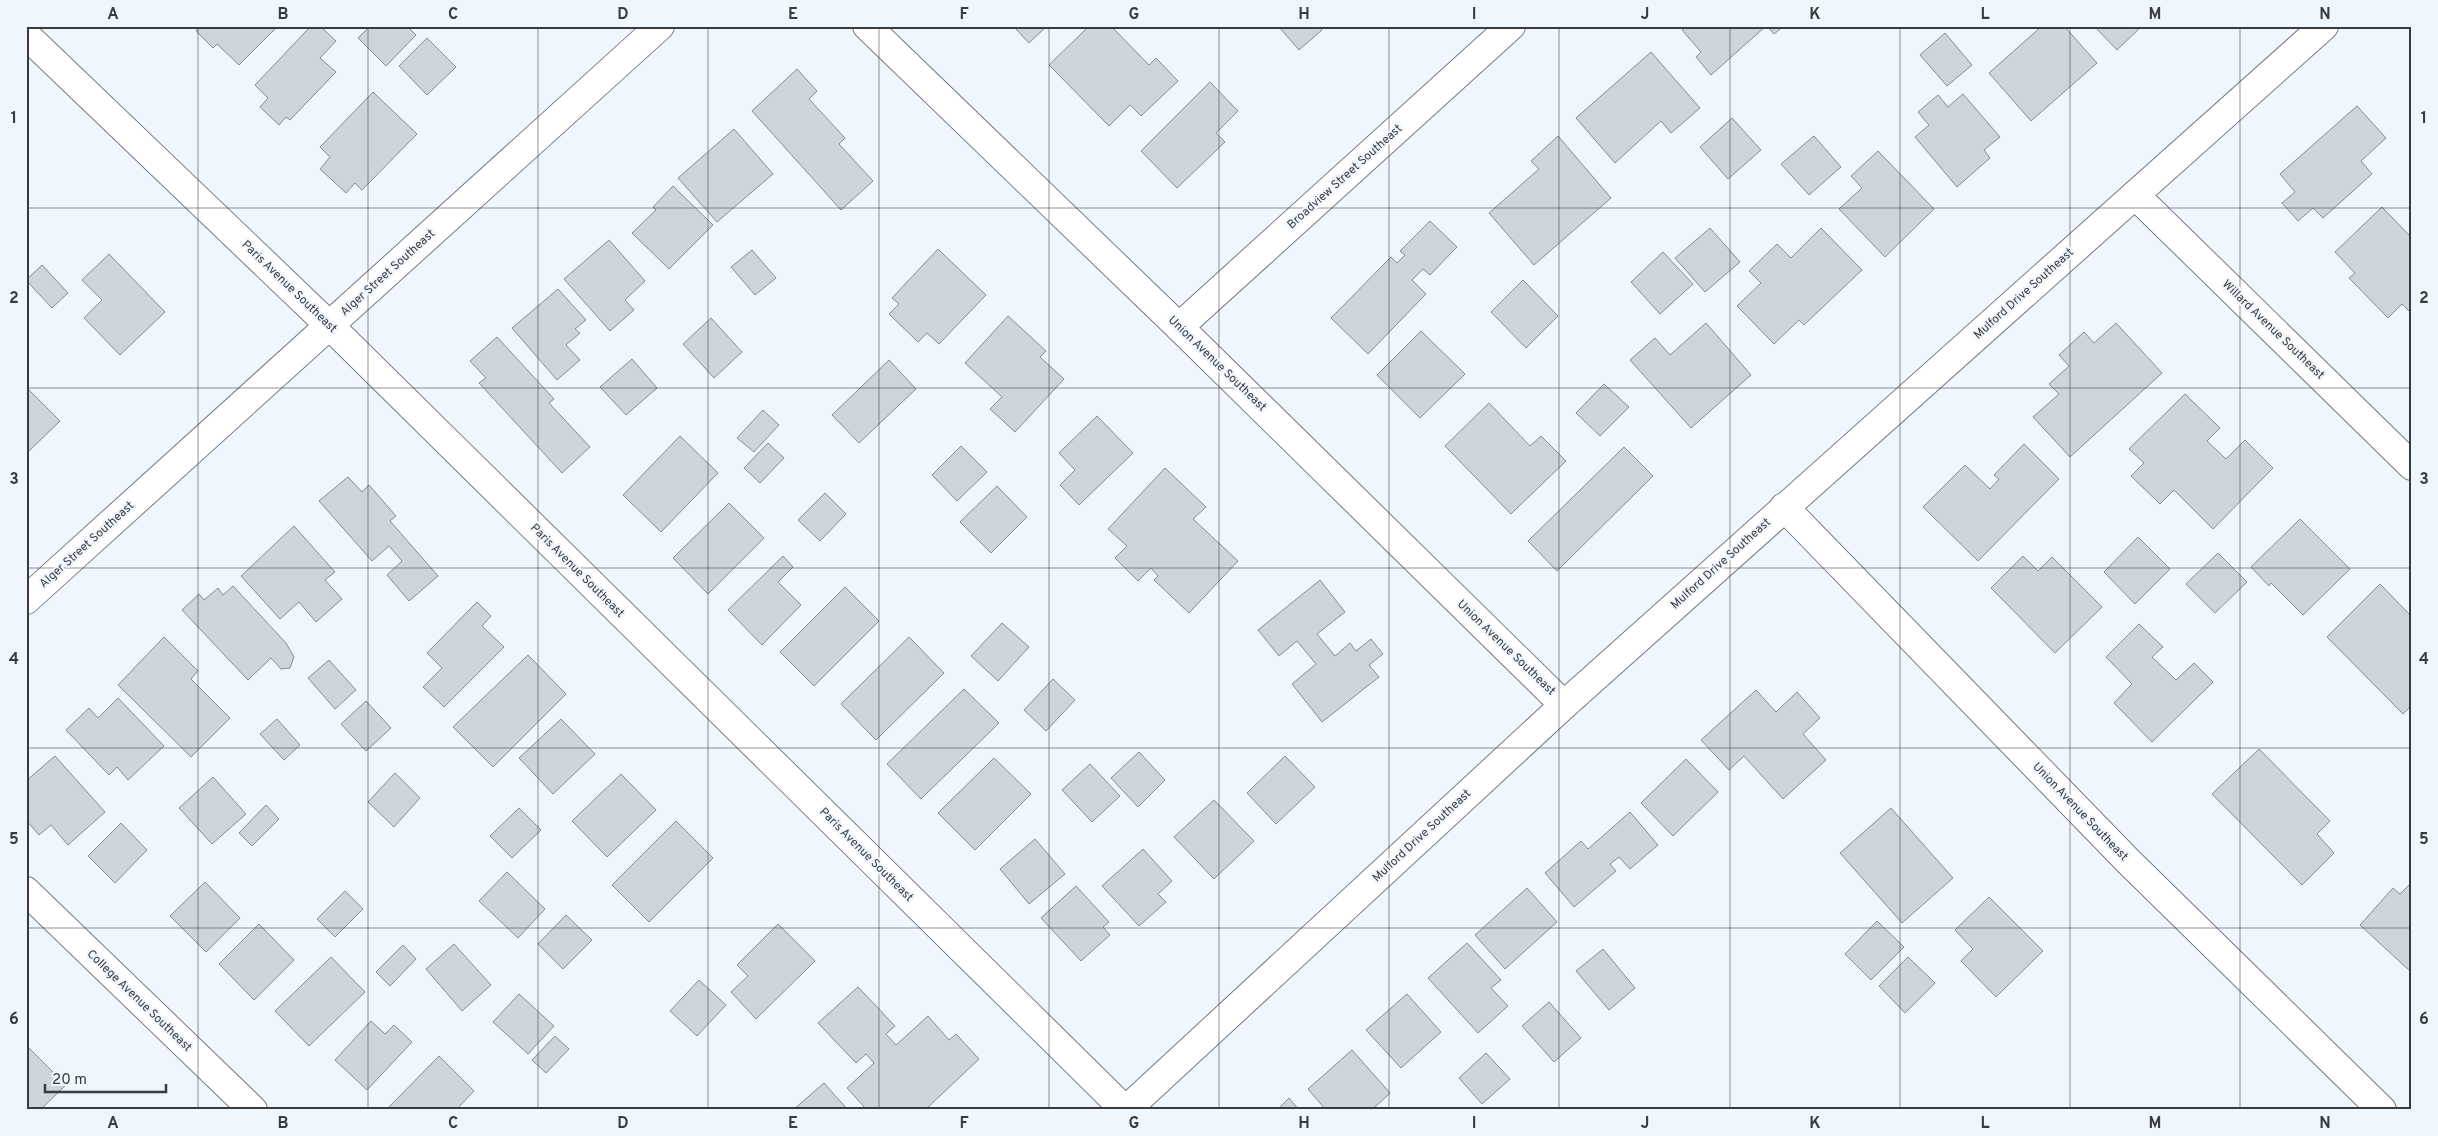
<svg xmlns="http://www.w3.org/2000/svg" width="2438" height="1136" viewBox="0 0 2438 1136" font-family="Overpass,sans-serif">
<style>
.building{fill:#cdd4db;stroke:#878d93}
.lines{fill:none;stroke-linecap:round;stroke-linejoin:round}
.minor-casing{stroke:#767c82;stroke-width:30}
.minor{stroke:#fff;stroke-width:28}
.grid{fill:none;stroke:#393c3e;stroke-width:1;stroke-opacity:0.55}
.labels{text-anchor:middle;dominant-baseline:central;stroke-width:4.5;stroke-linejoin:round;paint-order:stroke}
.street-label{font-size:12px;fill:#393c3e;stroke:#eff6fd}
.neatline{fill:none;stroke:#393c3e;stroke-width:2}
.grid-label{font-size:16px;text-anchor:middle;font-weight:bold;fill:#393c3e}
</style>
<rect width="100%" height="100%" fill="#eff6fd"/>
<g class="building">
<polygon points="200,26 278,26 239,65 217,44 213,48 196,31"/>
<polygon points="311,26 320,26 336,41 320,58 336,72 290,120 286,117 279,125 260,107 268,98 255,85"/>
<polygon points="370,26 407,26 416,35 386,66 358,38"/>
<polygon points="1013,26 1047,26 1029,43"/>
<polygon points="1089,26 1111,26 1149,65 1156,58 1178,81 1141,116 1130,105 1109,126 1049,65"/>
<polygon points="1278,26 1319,26 1322,30 1299,50"/>
<polygon points="1687,26 1766,26 1711,75 1696,57 1701,52 1682,30"/>
<polygon points="1767,26 1784,26 1774,34"/>
<polygon points="2042,26 2064,26 2097,63 2031,121 1989,73"/>
<polygon points="2094,26 2142,26 2117,50"/>
<polygon points="1945,33 1972,65 1947,86 1920,55"/>
<polygon points="427,38 456,67 427,95 399,66"/>
<polygon points="1651,52 1700,108 1671,133 1661,121 1615,163 1576,118"/>
<polygon points="797,69 817,91 809,99 845,138 839,144 873,181 841,210 752,111"/>
<polygon points="1210,82 1238,111 1216,133 1225,142 1177,188 1141,151"/>
<polygon points="373,92 417,134 362,190 355,183 346,193 320,169 330,157 320,147"/>
<polygon points="1963,94 2000,137 1984,150 1990,158 1957,187 1915,137 1929,125 1918,112 1938,95 1948,107"/>
<polygon points="2357,106 2386,138 2361,161 2372,174 2323,218 2313,208 2298,221 2282,203 2295,192 2280,174"/>
<polygon points="1732,118 1761,150 1728,179 1700,147"/>
<polygon points="734,129 773,174 717,222 678,178"/>
<polygon points="1558,136 1611,198 1534,265 1489,213 1539,169 1531,161"/>
<polygon points="1814,136 1841,167 1809,195 1781,164"/>
<polygon points="1878,151 1934,209 1885,257 1839,209 1862,188 1851,176"/>
<polygon points="673,186 713,225 669,269 632,233 656,210 653,207"/>
<polygon points="2382,207 2412,238 2412,314 2402,304 2388,318 2349,278 2355,273 2335,252"/>
<polygon points="1430,221 1457,247 1430,275 1423,269 1412,280 1426,294 1368,354 1331,318 1391,257 1397,263 1405,255 1400,251"/>
<polygon points="1710,228 1740,262 1705,292 1675,258"/>
<polygon points="1821,228 1862,270 1804,325 1799,320 1774,344 1737,306 1761,283 1749,271 1777,244 1791,258"/>
<polygon points="609,240 645,281 625,300 634,310 610,331 564,279"/>
<polygon points="938,249 986,295 939,344 927,333 918,342 889,314 899,304 892,298"/>
<polygon points="752,250 776,278 755,295 731,267"/>
<polygon points="1663,252 1693,284 1660,314 1631,282"/>
<polygon points="109,254 165,312 120,355 84,318 102,300 82,280"/>
<polygon points="42,265 68,293 52,308 26,280"/>
<polygon points="1523,280 1558,316 1526,348 1491,312"/>
<polygon points="558,289 586,320 575,329 580,333 566,345 580,360 557,380 512,328"/>
<polygon points="1008,316 1046,351 1040,357 1064,379 1015,432 990,409 1002,397 965,363"/>
<polygon points="711,318 742,352 714,378 683,344"/>
<polygon points="1706,323 1751,375 1691,428 1630,360 1655,338 1670,355"/>
<polygon points="2116,323 2162,373 2070,457 2033,417 2059,394 2049,384 2069,366 2059,355 2084,332 2094,343"/>
<polygon points="1421,331 1465,374 1420,418 1377,375"/>
<polygon points="497,337 554,399 549,403 590,447 562,473 479,383 486,378 470,361"/>
<polygon points="632,359 657,388 626,415 600,387"/>
<polygon points="889,360 916,389 859,443 832,415"/>
<polygon points="1604,384 1629,407 1600,436 1576,413"/>
<polygon points="26,387 60,421 26,454"/>
<polygon points="2185,394 2220,428 2207,441 2226,459 2245,440 2273,468 2213,529 2174,490 2160,504 2131,476 2144,463 2129,449"/>
<polygon points="1489,403 1530,446 1541,436 1566,461 1511,514 1445,446"/>
<polygon points="763,410 779,425 754,452 737,438"/>
<polygon points="1097,416 1133,453 1079,505 1060,485 1075,470 1059,453"/>
<polygon points="680,436 718,473 661,532 623,495"/>
<polygon points="768,443 784,458 760,483 744,468"/>
<polygon points="2024,444 2059,479 1978,561 1923,507 1965,465 1990,489 1999,479 1994,475"/>
<polygon points="961,446 987,472 957,501 932,475"/>
<polygon points="1624,447 1653,476 1557,571 1528,541"/>
<polygon points="1165,468 1206,507 1193,519 1238,561 1189,613 1154,580 1158,576 1151,568 1138,581 1115,558 1127,546 1108,529"/>
<polygon points="348,477 362,492 369,485 396,516 390,521 438,576 409,601 387,575 402,561 389,546 372,561 319,501"/>
<polygon points="997,486 1027,517 991,553 960,522"/>
<polygon points="825,493 846,514 820,541 798,520"/>
<polygon points="729,503 764,538 708,594 673,558"/>
<polygon points="2300,519 2350,569 2303,615 2271,583 2269,586 2251,567"/>
<polygon points="294,526 335,572 325,580 342,599 316,622 299,602 280,619 241,576"/>
<polygon points="2138,537 2170,569 2135,604 2104,572"/>
<polygon points="2218,553 2247,582 2215,613 2186,584"/>
<polygon points="783,556 793,567 778,582 801,605 762,645 728,610"/>
<polygon points="2023,556 2038,571 2052,557 2102,607 2055,653 1991,588"/>
<polygon points="1320,580 1345,612 1317,634 1335,656 1350,643 1356,651 1371,639 1383,654 1369,665 1379,677 1322,722 1292,684 1316,664 1297,641 1279,656 1258,630"/>
<polygon points="2380,584 2412,617 2412,705 2403,714 2327,637"/>
<polygon points="233,586 286,643 294,657 290,668 281,669 271,658 248,680 182,610 199,594 204,600 218,588 223,595"/>
<polygon points="845,587 879,621 814,686 780,652"/>
<polygon points="477,602 491,616 482,626 504,647 444,707 423,687 442,668 427,653"/>
<polygon points="1002,623 1029,647 998,681 971,656"/>
<polygon points="2139,624 2163,647 2152,657 2176,680 2194,663 2213,682 2152,742 2114,703 2132,684 2106,657"/>
<polygon points="164,637 198,671 191,679 230,718 191,757 118,685"/>
<polygon points="909,637 944,673 876,740 841,704"/>
<polygon points="528,655 566,694 493,767 453,727"/>
<polygon points="329,660 356,690 335,709 308,678"/>
<polygon points="1053,679 1075,700 1046,731 1024,710"/>
<polygon points="964,689 999,723 921,799 887,764"/>
<polygon points="1756,690 1776,712 1797,692 1820,718 1803,734 1826,760 1783,799 1744,756 1729,770 1701,740"/>
<polygon points="118,698 164,746 128,780 117,767 109,775 66,730 89,708 98,718"/>
<polygon points="366,701 391,728 366,751 341,724"/>
<polygon points="277,719 300,745 284,760 260,734"/>
<polygon points="561,719 595,754 553,794 519,758"/>
<polygon points="2259,749 2330,821 2317,834 2334,853 2302,885 2212,794"/>
<polygon points="1139,752 1165,780 1138,807 1111,778"/>
<polygon points="55,756 105,812 68,845 51,825 39,835 26,820 26,781"/>
<polygon points="1285,756 1315,787 1276,824 1247,793"/>
<polygon points="994,758 1031,794 975,850 938,813"/>
<polygon points="1686,759 1718,792 1673,836 1641,803"/>
<polygon points="1090,764 1120,796 1092,822 1062,790"/>
<polygon points="395,773 420,798 394,827 368,802"/>
<polygon points="621,774 656,810 607,857 572,821"/>
<polygon points="213,777 246,814 212,844 179,808"/>
<polygon points="1214,800 1254,841 1214,879 1174,837"/>
<polygon points="266,805 279,819 252,846 239,833"/>
<polygon points="519,808 541,830 512,858 490,836"/>
<polygon points="1891,808 1953,878 1902,923 1840,853"/>
<polygon points="1630,812 1658,845 1630,869 1619,857 1610,864 1616,871 1574,907 1545,873 1581,841 1588,849"/>
<polygon points="676,821 713,858 649,922 612,885"/>
<polygon points="121,823 147,850 115,883 88,856"/>
<polygon points="1035,839 1065,874 1029,904 1000,869"/>
<polygon points="1143,849 1172,881 1158,894 1166,902 1139,926 1102,886"/>
<polygon points="507,872 545,909 518,938 479,901"/>
<polygon points="205,882 240,918 206,952 170,916"/>
<polygon points="2412,882 2412,973 2360,925 2393,888 2400,894"/>
<polygon points="1076,886 1109,922 1103,927 1110,935 1081,961 1041,918"/>
<polygon points="1527,888 1557,922 1505,969 1475,935"/>
<polygon points="345,891 363,909 335,937 317,919"/>
<polygon points="1989,897 2043,951 1996,997 1961,961 1973,949 1955,930"/>
<polygon points="566,915 592,940 563,969 538,944"/>
<polygon points="1877,921 1904,947 1871,980 1845,954"/>
<polygon points="259,924 294,960 254,1000 219,964"/>
<polygon points="778,924 815,961 756,1019 731,992 748,976 737,965"/>
<polygon points="1467,943 1501,980 1491,988 1508,1006 1478,1033 1428,978"/>
<polygon points="454,944 491,985 462,1011 426,969"/>
<polygon points="403,945 416,959 390,986 376,972"/>
<polygon points="1603,949 1635,988 1609,1010 1576,971"/>
<polygon points="331,957 365,992 309,1046 275,1011"/>
<polygon points="1908,957 1935,983 1905,1013 1879,986"/>
<polygon points="699,980 726,1005 697,1036 670,1011"/>
<polygon points="858,987 895,1026 886,1034 896,1045 928,1016 949,1040 956,1034 979,1059 925,1110 867,1110 847,1088 874,1063 866,1054 856,1063 818,1023"/>
<polygon points="519,994 554,1026 528,1054 493,1022"/>
<polygon points="1407,994 1441,1032 1401,1068 1366,1030"/>
<polygon points="1549,1002 1581,1038 1554,1062 1522,1026"/>
<polygon points="371,1021 385,1034 394,1025 412,1042 367,1090 335,1060"/>
<polygon points="555,1036 569,1049 546,1073 532,1060"/>
<polygon points="26,1045 66,1085 40,1110 26,1110"/>
<polygon points="1352,1050 1390,1093 1372,1110 1326,1110 1308,1089"/>
<polygon points="1486,1053 1510,1079 1482,1104 1459,1078"/>
<polygon points="439,1056 474,1091 456,1110 386,1110"/>
<polygon points="824,1083 848,1110 793,1110"/>
<polygon points="1289,1098 1299,1110 1277,1110"/>
</g>
<g class="lines">
<g class="minor-casing">
<g id="minor">
<polyline points="867,26 1179,327 1564,705"/>
<polyline points="26,35 330,326 1125,1110"/>
<polyline points="2135,195 2412,466"/>
<polyline points="1179,327 1511,26"/>
<polyline points="1784,507 2128,861 2382,1110"/>
<polyline points="26,600 660,26"/>
<polyline points="26,891 253,1110"/>
<polyline points="1126,1110 1564,705 2324,26"/>
</g>
</g>
<use href="#minor" class="minor"/>
</g>
<path class="grid" d="M198,26V1110M368,26V1110M538,26V1110M708,26V1110M879,26V1110M1049,26V1110M1219,26V1110M1389,26V1110M1559,26V1110M1730,26V1110M1900,26V1110M2070,26V1110M2240,26V1110M26,208H2412M26,388H2412M26,568H2412M26,748H2412M26,928H2412"/>
<g class="labels">
<g class="street-label">
<text transform="translate(1345 177) rotate(-42)">Broadview Street Southeast</text>
<text transform="translate(388 273) rotate(-42)">Alger Street Southeast</text>
<text transform="translate(289 287) rotate(44)">Paris Avenue Southeast</text>
<text transform="translate(2024 294) rotate(-42)">Mulford Drive Southeast</text>
<text transform="translate(2273 330) rotate(44)">Willard Avenue Southeast</text>
<text transform="translate(1217 364) rotate(44)">Union Avenue Southeast</text>
<text transform="translate(87 545) rotate(-42)">Alger Street Southeast</text>
<text transform="translate(1721 564) rotate(-42)">Mulford Drive Southeast</text>
<text transform="translate(577 571) rotate(45)">Paris Avenue Southeast</text>
<text transform="translate(1506 648) rotate(44)">Union Avenue Southeast</text>
<text transform="translate(2080 812) rotate(46)">Union Avenue Southeast</text>
<text transform="translate(1422 836) rotate(-43)">Mulford Drive Southeast</text>
<text transform="translate(866 855) rotate(45)">Paris Avenue Southeast</text>
<text transform="translate(139 1001) rotate(44)">College Avenue Southeast</text>
</g>
</g>
<rect width="2438" height="1136" fill="none" stroke="#eff6fd" stroke-width="55"/>
<path d="M45 1084v8h121v-8" fill="none" stroke="#393c3e" stroke-width="2.5"/>
<text x="52" y="1084" font-size="15" fill="#393c3e" stroke="#eff6fd" stroke-width="4" paint-order="stroke">20 m</text>
<rect x="28" y="28" width="2382" height="1080" class="neatline"/>
<g class="grid-label">
<text x="113" y="19">A</text>
<text x="283" y="19">B</text>
<text x="453" y="19">C</text>
<text x="623" y="19">D</text>
<text x="793" y="19">E</text>
<text x="964" y="19">F</text>
<text x="1134" y="19">G</text>
<text x="1304" y="19">H</text>
<text x="1474" y="19">I</text>
<text x="1645" y="19">J</text>
<text x="1815" y="19">K</text>
<text x="1985" y="19">L</text>
<text x="2155" y="19">M</text>
<text x="2325" y="19">N</text>
<text x="14" y="123">1</text>
<text x="2424" y="123">1</text>
<text x="14" y="303">2</text>
<text x="2424" y="303">2</text>
<text x="14" y="484">3</text>
<text x="2424" y="484">3</text>
<text x="14" y="664">4</text>
<text x="2424" y="664">4</text>
<text x="14" y="844">5</text>
<text x="2424" y="844">5</text>
<text x="14" y="1024">6</text>
<text x="2424" y="1024">6</text>
<text x="113" y="1128">A</text>
<text x="283" y="1128">B</text>
<text x="453" y="1128">C</text>
<text x="623" y="1128">D</text>
<text x="793" y="1128">E</text>
<text x="964" y="1128">F</text>
<text x="1134" y="1128">G</text>
<text x="1304" y="1128">H</text>
<text x="1474" y="1128">I</text>
<text x="1645" y="1128">J</text>
<text x="1815" y="1128">K</text>
<text x="1985" y="1128">L</text>
<text x="2155" y="1128">M</text>
<text x="2325" y="1128">N</text>
</g>
</svg>
